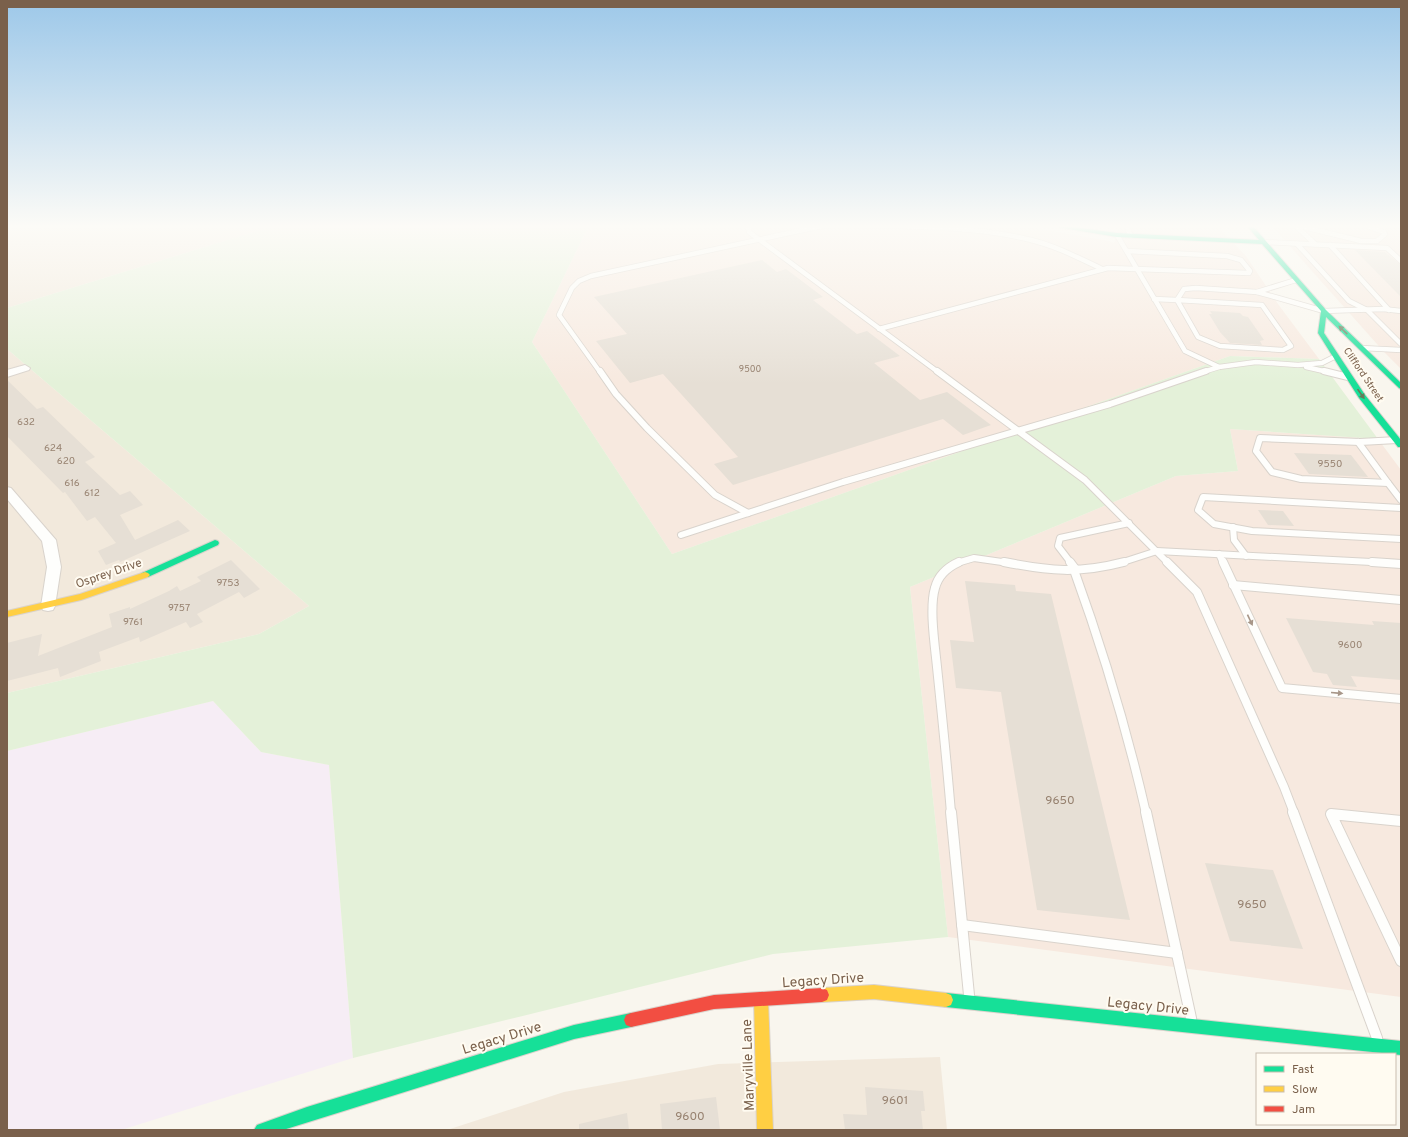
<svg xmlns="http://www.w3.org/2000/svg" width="1408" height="1137" viewBox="0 0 1408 1137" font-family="Overpass,sans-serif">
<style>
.residential{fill:#f2e9dc}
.commercial{fill:#f7e9df}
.education{fill:#f6edf5}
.green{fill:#e4f1d9}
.building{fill:#e6dfd5}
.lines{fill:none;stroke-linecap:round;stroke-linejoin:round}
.lane-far3-casing{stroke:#d9d3cc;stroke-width:6}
.lane-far2-casing{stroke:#d9d3cc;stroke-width:8}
.lane-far1-casing{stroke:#d9d3cc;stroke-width:10}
.lane-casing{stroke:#d9d3cc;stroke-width:12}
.street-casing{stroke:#d9d3cc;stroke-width:2}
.fast-casing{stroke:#dad3cc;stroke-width:2}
.slow-casing{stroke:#dad3cc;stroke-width:2}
.jam-casing{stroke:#dad3cc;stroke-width:2}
.lane-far3{stroke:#fefefc;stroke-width:4.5}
.lane-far2{stroke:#fefefc;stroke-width:6}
.lane-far1{stroke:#fefefc;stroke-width:8}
.lane{stroke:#fefefc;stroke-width:10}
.street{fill:#fefefc;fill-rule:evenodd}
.fast{fill:#16e098;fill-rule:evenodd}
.slow{fill:#ffcf43;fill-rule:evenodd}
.jam{fill:#f24e42;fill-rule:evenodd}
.oneway{fill:#667a5a}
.oneway2{fill:#a89789}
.labels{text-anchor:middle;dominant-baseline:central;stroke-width:4;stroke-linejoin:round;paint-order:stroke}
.far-number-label{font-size:9px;fill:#978270}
.far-street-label{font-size:10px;fill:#7a604b;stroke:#fffbf1}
.number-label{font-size:10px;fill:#978270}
.street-label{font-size:12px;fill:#7a604b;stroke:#fffbf1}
.near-number-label{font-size:12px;fill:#978270}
.near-street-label{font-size:14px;fill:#7a604b;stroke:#fffbf1}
</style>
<rect width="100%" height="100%" fill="#f9f6ee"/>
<g class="residential">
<polygon points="7,225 276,225 7,308"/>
<polygon points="7,349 309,606 259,634 7,693"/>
<polygon points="940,1057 947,1130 447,1130 564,1092 718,1064"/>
</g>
<g class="commercial">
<polygon points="589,225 1017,225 1109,241 1114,243 1119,227 1118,225 1216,225 1246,256 1278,304 1319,359 1230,356 672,554 532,342"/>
<polygon points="1271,225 1395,225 1401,228 1401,369 1385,353"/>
<polygon points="1230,429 1378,439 1401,470 1401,997 948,937 910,587 1176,476 1238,471"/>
</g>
<polygon class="education" points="213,701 261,752 329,765 353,1058 121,1130 7,1130 7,751"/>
<polygon class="green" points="276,225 589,225 532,342 672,554 1230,356 1319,359 1378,439 1230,429 1238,471 1176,476 910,587 948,937 773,954 353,1058 329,765 261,752 213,701 7,751 7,693 259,634 309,606 7,349 7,308"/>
<g class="building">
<polygon points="1355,250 1385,252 1401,265 1401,297"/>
<polygon points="762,260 777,272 786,269 823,297 813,300 857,334 867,331 900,356 874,363 920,400 947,392 991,425 963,435 943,419 733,485 714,464 738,457 663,374 630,383 596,341 627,334 594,297"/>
<polygon points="1210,311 1240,313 1243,316 1248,317 1264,340 1260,341 1262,345 1230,343 1220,332 1209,314 1212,314"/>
<polygon points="7,380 37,409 43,407 95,457 85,462 120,495 130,491 143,505 120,515 135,540 178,520 190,531 120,562 119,560 106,565 98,551 116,543 95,517 87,521 65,492 63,493 7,436"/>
<polygon points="1294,453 1351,455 1368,477 1309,474"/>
<polygon points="1258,510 1283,511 1294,526 1268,525"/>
<polygon points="231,560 260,589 244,598 239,592 197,614 203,622 190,628 186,622 140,642 139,637 99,652 101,661 60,677 58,668 7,681 7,643 42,634 38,656 112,627 109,614 130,607 130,609 169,591 177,586 180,591 201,581 197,577"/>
<polygon points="965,581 1015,585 1016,591 1051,594 1130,920 1037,910 1001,692 956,688 950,640 974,642"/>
<polygon points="1286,618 1374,625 1372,621 1401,623 1401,680 1351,676 1357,687 1333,685 1327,674 1313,672"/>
<polygon points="1205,863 1273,870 1303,949 1230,941"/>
<polygon points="865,1087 923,1091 925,1111 921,1111 923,1130 845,1130 843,1114 867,1115"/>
<polygon points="716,1097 720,1130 662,1130 660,1104"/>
<polygon points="627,1113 629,1130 579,1130 579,1124"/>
</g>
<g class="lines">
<g class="lane-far3-casing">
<g id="lane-far3">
<polyline points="748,225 749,232 938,372"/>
<path d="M858,225C916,227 975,226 1031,240C1056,246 1079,258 1102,269"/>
<polyline points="1126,225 1131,236"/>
<polyline points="1295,225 1315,244"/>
<polyline points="1296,225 1361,241 1377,241 1385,234 1384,232 1364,225"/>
<polyline points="1117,235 1185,351 1219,367"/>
<polyline points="1263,242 1387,248 1401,261"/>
<polyline points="1297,244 1349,301 1367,310 1401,344"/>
<polyline points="1330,245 1389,310"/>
<polyline points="1257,292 1296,280"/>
<polyline points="1154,299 1177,300"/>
<polygon points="1177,300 1262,305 1291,346 1283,350 1220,346 1198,337"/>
<polyline points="1177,300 1184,289 1196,288 1257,292 1324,311 1383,309 1401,311"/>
<polyline points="879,329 1108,268 1249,273 1250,271 1241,260 1227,256 1127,251"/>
<polyline points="1362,348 1401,350"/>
<polyline points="1306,367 1328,372"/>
<polyline points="600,372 559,315 572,288 579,281 591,276 817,227 834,225"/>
<polyline points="1203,372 1219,367 1256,362 1298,365 1322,363 1336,356"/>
</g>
</g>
<g class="lane-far2-casing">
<g id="lane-far2">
<polyline points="600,371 616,394 647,428 715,495 748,513"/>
<polyline points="937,371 1085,480 1168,563"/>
<polyline points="1324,371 1348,377"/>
<polyline points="1397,440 1360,442 1260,438 1256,451 1272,472 1301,479 1388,483 1401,500"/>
<polyline points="1358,442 1388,483"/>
<polyline points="1401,508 1203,497 1198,510 1214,524 1252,531 1401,539"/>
<polyline points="1233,527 1234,540 1246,556"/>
<polyline points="681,535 843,482 1110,404 1206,371"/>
<polyline points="1219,554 1223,563"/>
<polyline points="957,563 974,558 1009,563"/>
<polyline points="1071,563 1058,546 1060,538 1129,523"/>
<polyline points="1120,563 1157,551 1391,563"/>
</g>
</g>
<g class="lane-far1-casing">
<g id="lane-far1">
<path d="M1004,562C1050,571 1078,574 1124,562"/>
<polyline points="1070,562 1076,570"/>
<polyline points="1167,562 1197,592 1284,787 1294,813"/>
<polyline points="1223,562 1282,688 1401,699"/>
<polyline points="1372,562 1401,564"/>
<path d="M1074,570C1103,650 1127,730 1146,813"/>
<polyline points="1233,585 1401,600"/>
<path d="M951,813C947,764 942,715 937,667C935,646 929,608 935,588C938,576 948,567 959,562"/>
</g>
</g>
<g class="lane-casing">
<g id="lane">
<polyline points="951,812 969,995"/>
<polyline points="1146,812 1191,1018"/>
<polyline points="1293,812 1377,1038"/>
<polyline points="1401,821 1331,814 1401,961"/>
<polyline points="962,925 1177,953"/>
</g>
</g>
<g class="street-casing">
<g id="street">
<polygon points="25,365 30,368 29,370 7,377 7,370"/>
<polygon points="7,487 11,488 56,540 61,567 55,606 53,610 48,611 43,610 41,606 47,567 42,541 7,499"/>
</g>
</g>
<g class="fast-casing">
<g id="fast">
<polygon points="1045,225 1060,225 1117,233 1259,240 1246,225 1252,225 1326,310 1401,383 1401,389 1399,388 1326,317 1324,333 1365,395 1401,440 1401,447 1398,447 1359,398 1318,333 1321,311 1262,244 1117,237"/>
<polygon points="215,540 218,541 219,543 218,545 148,577 142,577 140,575 142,573"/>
<polygon points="946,993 1401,1041 1401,1055 946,1007 941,1005 939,1000 941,995"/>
<polygon points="631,1013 636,1015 638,1020 636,1025 631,1027 574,1039 283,1130 254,1130 257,1125 307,1107 574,1025"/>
</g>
</g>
<g class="slow-casing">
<g id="slow">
<polygon points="145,572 148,573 150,575 148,577 81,600 7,617 7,611 80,594"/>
<polygon points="874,985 946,993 951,995 953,1000 951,1005 946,1007 874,999 822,1002 817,1000 815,995 817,990 822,988"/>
<polygon points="761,992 766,994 768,999 773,1130 757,1130 754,999 756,994"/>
</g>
</g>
<g class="jam-casing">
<polygon id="jam" points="822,988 827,990 829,995 827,1000 822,1002 714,1009 631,1027 626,1025 624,1020 626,1015 631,1013 714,995"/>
</g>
<use href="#lane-far3" class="lane-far3"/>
<use href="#lane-far2" class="lane-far2"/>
<use href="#lane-far1" class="lane-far1"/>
<use href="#lane" class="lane"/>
<use href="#street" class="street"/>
<use href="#fast" class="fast"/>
<use href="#slow" class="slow"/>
<use href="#jam" class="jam"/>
</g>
<defs><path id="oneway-solid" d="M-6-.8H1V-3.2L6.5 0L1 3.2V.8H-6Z"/></defs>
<g class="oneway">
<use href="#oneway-solid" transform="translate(1343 330) rotate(-136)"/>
<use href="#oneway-solid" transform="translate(1361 394) rotate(55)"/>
</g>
<g class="oneway2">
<use href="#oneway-solid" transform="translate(1250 620) rotate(65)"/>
<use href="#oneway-solid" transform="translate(1337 693) rotate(5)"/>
</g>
<linearGradient id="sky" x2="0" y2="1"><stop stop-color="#9dc8e9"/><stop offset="0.59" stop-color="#fcfbf7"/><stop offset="1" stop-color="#fcfbf7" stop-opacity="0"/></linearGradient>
<rect width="1408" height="384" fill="url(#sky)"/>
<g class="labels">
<g class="far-number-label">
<text x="750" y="369">9500</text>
</g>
<g class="far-street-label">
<text transform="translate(1363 375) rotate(56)">Clifford Street</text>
</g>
<g class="number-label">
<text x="26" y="422">632</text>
<text x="53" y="448">624</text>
<text x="66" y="461">620</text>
<text x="1330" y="464">9550</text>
<text x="72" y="483">616</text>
<text x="92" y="493">612</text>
<text x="228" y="583">9753</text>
<text x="179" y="608">9757</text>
<text x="133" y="622">9761</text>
<text x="1350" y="645">9600</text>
</g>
<g class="street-label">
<text transform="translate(109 574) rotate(-19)">Osprey Drive</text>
</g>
<g class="near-number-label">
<text x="1060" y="801">9650</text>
<text x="1252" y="905">9650</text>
<text x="895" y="1101">9601</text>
<text x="690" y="1117">9600</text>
</g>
<g class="near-street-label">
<text transform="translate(823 981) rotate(-4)">Legacy Drive</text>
<text transform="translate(1148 1007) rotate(6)">Legacy Drive</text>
<text transform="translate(502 1039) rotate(-17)">Legacy Drive</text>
<text transform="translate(749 1065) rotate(-92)">Maryville Lane</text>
</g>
</g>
<rect width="1408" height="1137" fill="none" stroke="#7a604b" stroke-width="16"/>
<rect x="1256" y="1053" width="140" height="72" fill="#fffbf1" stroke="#cabdaf"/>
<rect x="1264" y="1066" width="20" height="6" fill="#16e098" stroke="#cabdaf"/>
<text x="1292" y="1073" font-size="12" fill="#7a604b">Fast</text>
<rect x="1264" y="1086" width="20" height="6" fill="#ffcf43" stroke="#cabdaf"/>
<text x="1292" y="1093" font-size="12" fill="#7a604b">Slow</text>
<rect x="1264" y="1106" width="20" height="6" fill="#f24e42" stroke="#cabdaf"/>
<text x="1292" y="1113" font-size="12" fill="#7a604b">Jam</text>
</svg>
